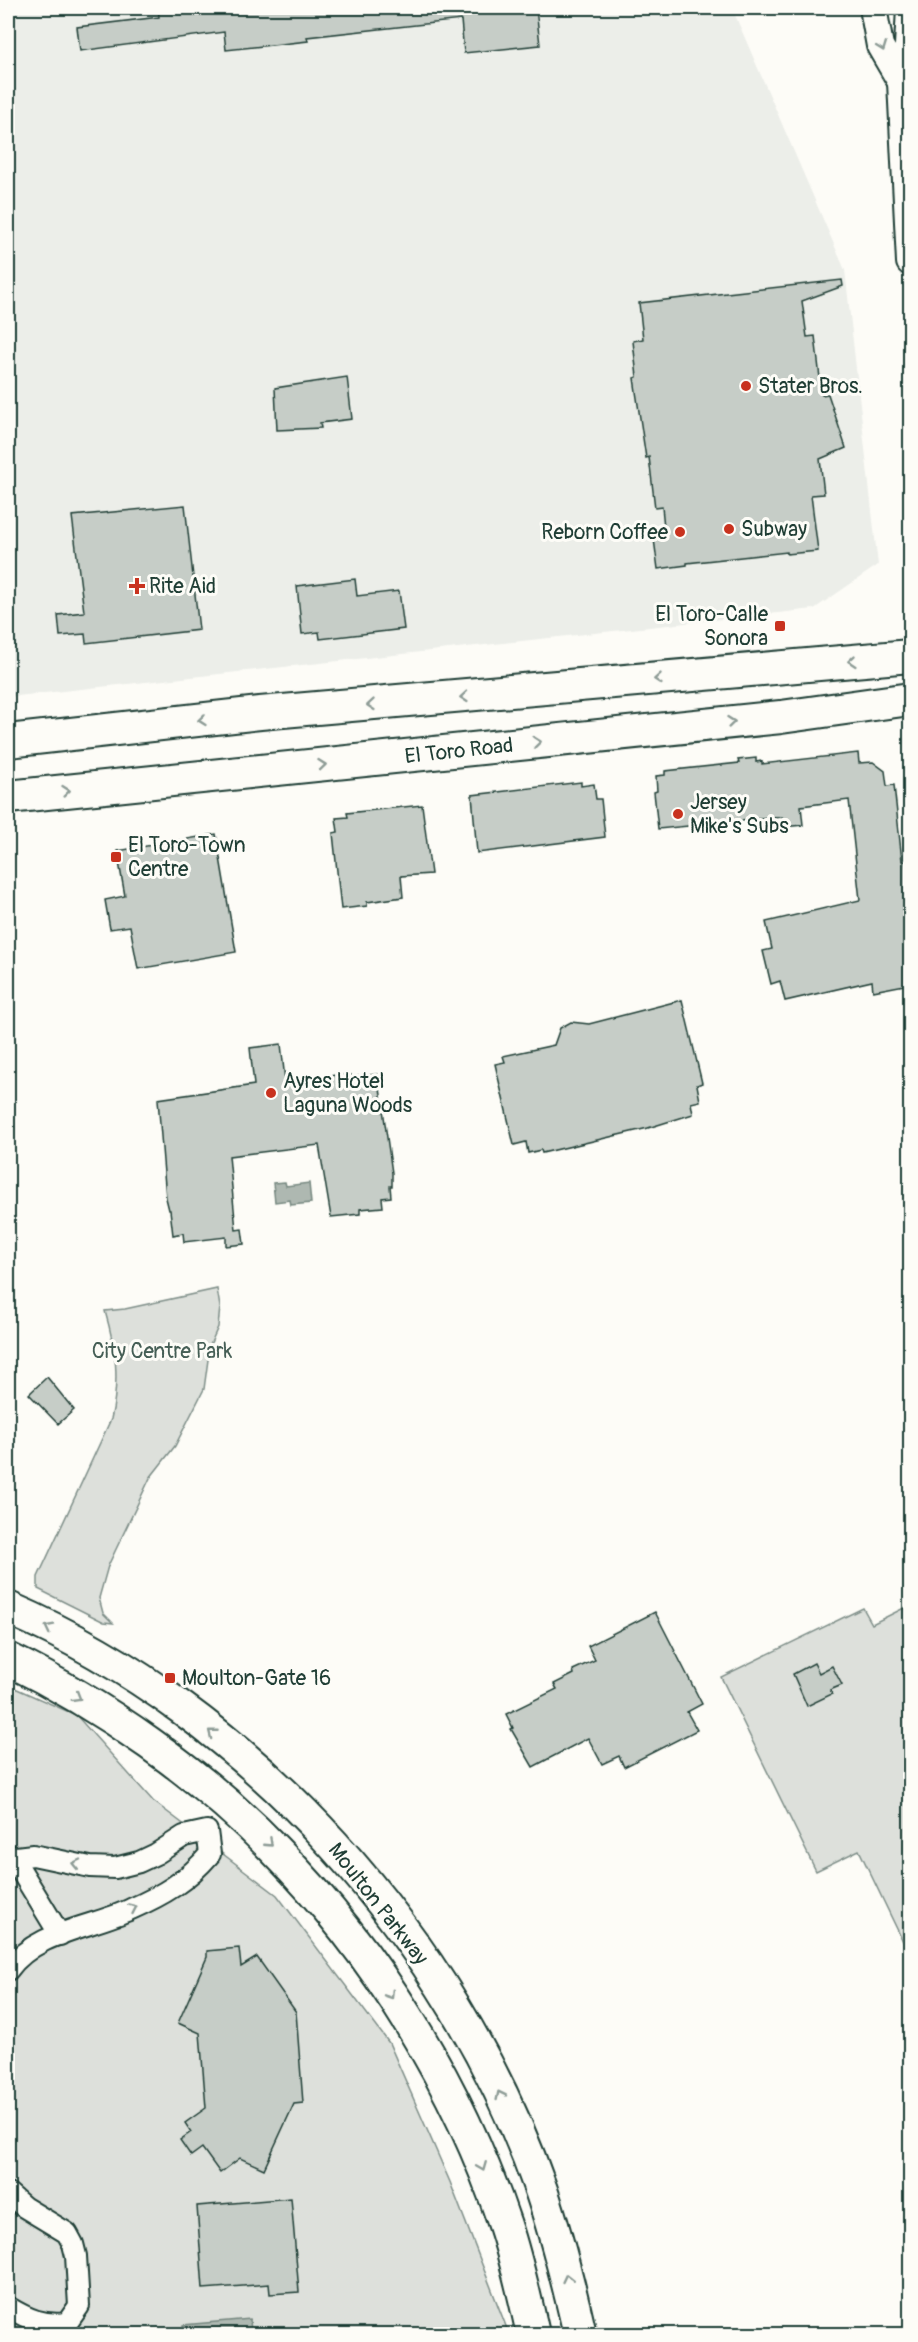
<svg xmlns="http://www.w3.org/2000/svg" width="918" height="2342" viewBox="0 0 918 2342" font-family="Pangolin,sans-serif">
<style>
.built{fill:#eceee9}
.green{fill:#dde0db;stroke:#7e8e88;stroke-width:1.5}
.water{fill:#aeb8b1;stroke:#75877f;stroke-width:1.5}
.building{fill:#c6cdc7;stroke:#1f3d34;stroke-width:1.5}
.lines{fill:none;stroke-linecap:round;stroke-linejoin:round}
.minor-casing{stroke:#1f3d34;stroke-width:24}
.tertiary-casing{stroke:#1f3d34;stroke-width:30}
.primary-casing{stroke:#1f3d34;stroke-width:36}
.minor{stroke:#fdfcf7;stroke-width:20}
.tertiary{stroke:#fdfcf7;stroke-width:26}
.primary{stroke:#fdfcf7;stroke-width:32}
.oneway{stroke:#8e9c96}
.poi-dot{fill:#c8321e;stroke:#fdfcf7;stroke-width:2}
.labels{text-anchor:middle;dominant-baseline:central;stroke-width:6;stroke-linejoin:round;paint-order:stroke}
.poi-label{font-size:21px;fill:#1f3d34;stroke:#fdfcf7;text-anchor:start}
.street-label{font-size:21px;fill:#1f3d34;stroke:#fdfcf7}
.park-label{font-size:21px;fill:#455e55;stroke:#fdfcf7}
</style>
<rect width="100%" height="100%" fill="#fdfcf7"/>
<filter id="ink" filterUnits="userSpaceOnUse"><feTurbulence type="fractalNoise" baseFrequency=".0167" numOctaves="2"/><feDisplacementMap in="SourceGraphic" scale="12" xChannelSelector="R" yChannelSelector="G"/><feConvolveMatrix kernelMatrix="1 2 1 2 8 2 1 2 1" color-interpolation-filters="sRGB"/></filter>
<g filter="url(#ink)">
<polygon class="built" points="8,8 732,8 845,270 878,565 814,609 8,697"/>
<g class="green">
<path d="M217,1289L220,1307L218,1327L210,1345L204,1389L175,1446L150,1478L108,1566L99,1598L103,1613L113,1623L104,1622L38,1589V1577L111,1419C120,1380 116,1349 105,1311L125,1309Z"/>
<polygon points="910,1605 910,1956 859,1850 816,1871 721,1677 863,1608 872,1624"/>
<polygon points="8,1685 76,1715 153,1801 277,1895 389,2043 450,2182 509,2334 8,2334"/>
</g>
<g class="water">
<polygon points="285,1182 286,1186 309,1183 311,1203 291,1205 290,1200 275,1202 273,1183"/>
<polygon points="250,2319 251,2334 184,2334 183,2325"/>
</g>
<g class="building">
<polygon points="158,8 536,8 540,45 464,53 461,20 307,37 308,41 226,50 224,32 80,51 77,27 159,17"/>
<polygon points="842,280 843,286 802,301 807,337 815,336 822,395 828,394 846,448 820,459 824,494 811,495 818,551 787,554 787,552 687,563 687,565 658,569 654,539 665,537 662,507 655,508 649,457 646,458 634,378 637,377 633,341 643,339 639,303"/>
<polygon points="347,377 352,419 320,423 321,428 277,430 275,388"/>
<polygon points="185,505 199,630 86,643 85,634 60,636 58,615 84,612 72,516"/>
<polygon points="355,579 357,596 399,591 404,629 320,639 319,632 302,634 297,586"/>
<polygon points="858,753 859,763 873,762 885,771 887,786 894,785 902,861 906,861 910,902 910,907 908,908 910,929 910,984 873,991 872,981 785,1001 780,981 771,984 763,951 772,949 766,922 860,900 849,800 801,806 803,825 783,827 782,817 658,829 654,792 657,791 656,776 665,775 665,771 739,763 738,760 756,758 756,762 762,761 762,764"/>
<polygon points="581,782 581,786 594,784 596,799 601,799 605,837 477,853 472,795"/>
<polygon points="422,805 431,874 401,876 403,897 367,902 367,906 341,909 333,833 338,832 336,818 348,817 347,813"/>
<polygon points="216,834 236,952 138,969 130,926 110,929 105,900 125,896 117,851"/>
<polygon points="682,1000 702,1083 697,1085 700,1101 691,1103 693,1114 648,1128 542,1153 541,1150 528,1153 526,1142 514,1145 495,1064 505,1062 503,1056 554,1045 560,1028 571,1022 589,1024"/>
<polygon points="281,1044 285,1080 338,1075 351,1075 352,1077 378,1074 392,1173 392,1186 390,1186 391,1197 382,1198 383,1207 360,1209 360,1214 331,1217 319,1145 229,1156 236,1230 242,1229 244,1244 226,1246 226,1237 184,1242 183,1233 173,1235 170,1210 169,1210 166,1198 158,1099 254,1085 250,1048"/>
<polygon points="47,1377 74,1410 58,1424 29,1394"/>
<polygon points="655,1612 702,1704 687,1712 697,1730 624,1767 619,1756 602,1764 588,1738 533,1767 511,1729 513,1728 506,1714 557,1689 554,1684 574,1674 573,1670 595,1660 588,1646"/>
<polygon points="814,1663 819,1673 832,1666 842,1685 830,1690 832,1694 807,1706 793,1674"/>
<polygon points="239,1948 241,1967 257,1957 296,2012 303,2103 294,2104 264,2169 240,2158 220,2173 202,2148 191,2156 180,2140 191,2132 185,2123 206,2108 200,2033 178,2023 207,1957 207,1951"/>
<polygon points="291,2198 299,2292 270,2294 269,2284 203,2289 197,2206"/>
</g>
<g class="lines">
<g class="minor-casing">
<g id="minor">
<polyline points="12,1856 60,1935"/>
<path d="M8,1858L33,1855L90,1867L115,1868L139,1862L156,1854L184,1836L207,1831L210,1854C187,1881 163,1895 131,1909C91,1928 36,1931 8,1970"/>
<path d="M8,2193L24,2207L67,2233L73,2244L76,2256L79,2306L67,2323C43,2326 28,2319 8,2307"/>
</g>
</g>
<g class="tertiary-casing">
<g id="tertiary">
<polyline points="873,8 880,46 901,82"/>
<polyline points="910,8 908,46 901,82 910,262"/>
</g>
</g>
<g class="primary-casing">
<g id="primary">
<polyline points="8,741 260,713 910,656"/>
<polyline points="8,797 781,717 910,699"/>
<path d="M8,1608C253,1714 453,1939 541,2190C557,2237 569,2286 580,2334"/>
<path d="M8,1659C101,1704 203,1775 275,1850C377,1953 459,2087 505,2225C517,2261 525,2298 533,2334"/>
</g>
</g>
<use href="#minor" class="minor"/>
<use href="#tertiary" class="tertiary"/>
<use href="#primary" class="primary"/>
</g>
<defs><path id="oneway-chevron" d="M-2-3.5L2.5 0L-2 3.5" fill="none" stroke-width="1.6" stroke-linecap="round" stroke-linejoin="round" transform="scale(1.5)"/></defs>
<g class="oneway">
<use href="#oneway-chevron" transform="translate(882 47) rotate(69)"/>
<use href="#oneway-chevron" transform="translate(852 661) rotate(175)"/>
<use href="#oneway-chevron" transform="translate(658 679) rotate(175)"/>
<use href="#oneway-chevron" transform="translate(464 697) rotate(175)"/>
<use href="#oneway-chevron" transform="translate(371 705) rotate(175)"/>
<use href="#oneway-chevron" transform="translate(202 720) rotate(174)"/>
<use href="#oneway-chevron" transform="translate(731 722) rotate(-6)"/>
<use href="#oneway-chevron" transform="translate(537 742) rotate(-6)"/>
<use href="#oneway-chevron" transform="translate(322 765) rotate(-6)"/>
<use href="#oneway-chevron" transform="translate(66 791) rotate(-6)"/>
<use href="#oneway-chevron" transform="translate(49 1628) rotate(-153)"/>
<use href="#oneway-chevron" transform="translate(77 1697) rotate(31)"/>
<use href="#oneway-chevron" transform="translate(212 1733) rotate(-142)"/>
<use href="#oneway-chevron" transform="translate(269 1843) rotate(43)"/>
<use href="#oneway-chevron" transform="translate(76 1864) rotate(-168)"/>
<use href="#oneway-chevron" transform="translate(133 1908) rotate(-25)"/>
<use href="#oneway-chevron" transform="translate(390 1995) rotate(57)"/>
<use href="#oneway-chevron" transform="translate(500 2095) rotate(-116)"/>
<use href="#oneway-chevron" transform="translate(482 2167) rotate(68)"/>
<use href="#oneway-chevron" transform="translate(567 2278) rotate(-103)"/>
</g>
</g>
<g class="poi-dot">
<circle cx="746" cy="386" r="6"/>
<circle cx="729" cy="529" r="6"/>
<circle cx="680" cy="532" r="6"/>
<path d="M134 577h6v6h6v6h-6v6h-6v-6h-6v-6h6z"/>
<rect x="774" y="620" width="12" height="12" rx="3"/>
<circle cx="678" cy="814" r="6"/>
<rect x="110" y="851" width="12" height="12" rx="3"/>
<circle cx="271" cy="1093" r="6"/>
<rect x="164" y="1672" width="12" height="12" rx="3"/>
</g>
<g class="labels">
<g class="poi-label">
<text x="758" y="386">Stater Bros.</text>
<text x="741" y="529">Subway</text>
<text x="668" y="532" text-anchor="end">Reborn Coffee</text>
<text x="149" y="586">Rite Aid</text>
<text x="768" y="614" text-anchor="end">El Toro-Calle<tspan x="768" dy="24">Sonora</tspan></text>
<text x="690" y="802">Jersey<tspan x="690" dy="24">Mike's Subs</tspan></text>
<text x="128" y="845">El Toro-Town<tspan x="128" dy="24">Centre</tspan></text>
<text x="283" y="1081">Ayres Hotel<tspan x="283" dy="24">Laguna Woods</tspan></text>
<text x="182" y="1678">Moulton-Gate 16</text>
</g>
<g class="street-label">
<text transform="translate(459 751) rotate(-6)">El Toro Road</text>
<text transform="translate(378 1904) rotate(52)">Moulton Parkway</text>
</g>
<g class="park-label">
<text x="162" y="1351">City Centre Park</text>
</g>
</g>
<rect width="918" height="2342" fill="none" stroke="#fdfcf7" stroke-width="30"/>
<rect x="15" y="15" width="888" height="2312" fill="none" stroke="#1f3d34" stroke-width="2" filter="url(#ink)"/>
</svg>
